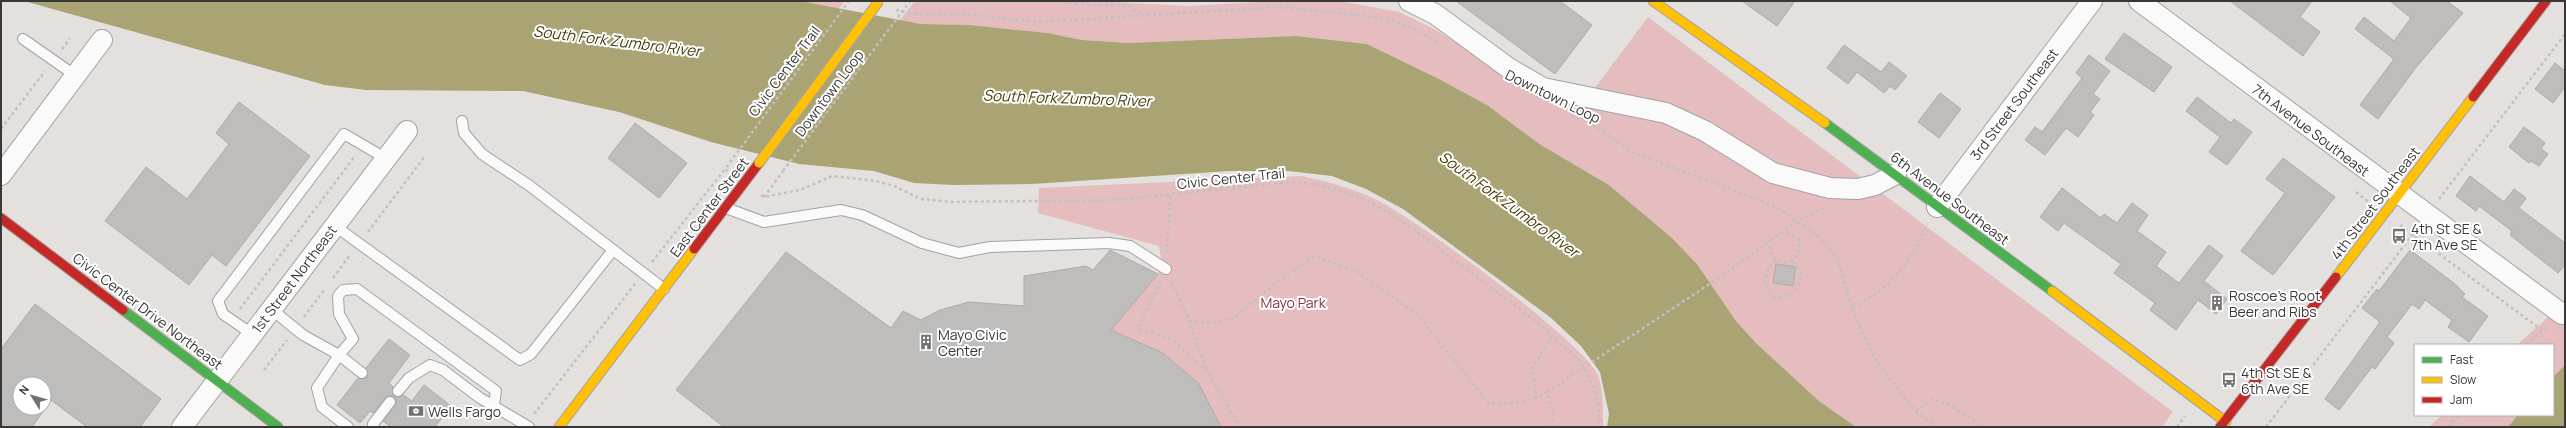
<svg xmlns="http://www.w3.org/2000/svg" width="2566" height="428" viewBox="0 0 2566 428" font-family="Manrope,sans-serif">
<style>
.green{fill:#e5bdbe}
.water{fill:#aaa475}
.building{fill:#bfbdbb;stroke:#adaba9;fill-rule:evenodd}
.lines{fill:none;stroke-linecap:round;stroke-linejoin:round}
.lane-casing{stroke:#a5a2a1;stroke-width:12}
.street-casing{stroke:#a5a2a1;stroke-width:22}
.fast-casing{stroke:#a5a2a1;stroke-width:11}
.slow-casing{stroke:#a5a2a1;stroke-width:11}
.jam-casing{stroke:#a5a2a1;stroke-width:11}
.path{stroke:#c2c0c0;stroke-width:2.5;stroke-dasharray:3 3;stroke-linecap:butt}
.lane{stroke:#fbfafa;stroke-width:10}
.street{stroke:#fbfafa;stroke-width:20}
.fast{stroke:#4caf50;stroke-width:9}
.slow{stroke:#ffc107;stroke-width:9}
.jam{stroke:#c62828;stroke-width:9}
.slow-bridge-casing{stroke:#a5a2a1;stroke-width:11;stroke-linecap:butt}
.path-bridge{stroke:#c2c0c0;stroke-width:2.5;stroke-dasharray:3 3;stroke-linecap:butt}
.slow-bridge{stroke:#ffc107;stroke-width:9}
.labels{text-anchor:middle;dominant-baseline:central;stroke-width:4;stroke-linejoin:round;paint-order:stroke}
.street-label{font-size:14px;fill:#3a3837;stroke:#fff}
.poi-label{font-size:14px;fill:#3a3837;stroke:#fff;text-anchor:start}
.park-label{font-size:14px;fill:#852f3c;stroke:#fff}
.water-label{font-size:15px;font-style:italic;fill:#45400a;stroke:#fff}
</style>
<rect width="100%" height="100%" fill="#e3e0de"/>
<g class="green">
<polygon points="800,1 845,1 838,10"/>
<polygon points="915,1 1094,1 1189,6 1277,1 1339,1 1399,12 1436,30 1523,86 1576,108 1594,89 1648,17 2173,412 2162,427 1856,427 1819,401 1756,343 1736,321 1697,264 1672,238 1609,185 1541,145 1487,105 1439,79 1367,44 1296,36 1129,43 1082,40 1048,33 970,25 921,24 900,20"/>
<path d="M1302,176C1327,182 1353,188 1377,200C1413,217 1587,344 1598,376C1604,392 1603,411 1603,427H1220L1199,384L1163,353L1111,330L1158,274L1162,264L1159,246L1038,213L1039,188Z"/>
<polygon points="2565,302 2565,365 2553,377 2553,345 2517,345"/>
<polygon points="2442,415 2518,415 2508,427 2429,427"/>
</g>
<g class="water">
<polygon points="24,1 800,1 921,24 970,25 1048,33 1082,40 1129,43 1296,36 1367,44 1439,79 1487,105 1541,145 1609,185 1672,238 1697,264 1736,321 1756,343 1819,401 1856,427 1607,427 1609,414 1600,372 1581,346 1550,317 1403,209 1366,189 1332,176 1288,171 1230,171 1032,184 954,185 914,183 874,171 799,164 711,142 619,112 523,91 366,90 325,85"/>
<polygon points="2565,365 2565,427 2508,427 2518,415 2553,415 2553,377"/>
</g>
<g class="building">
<polygon points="1456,1 1560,1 1592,25 1555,74"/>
<polygon points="1742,1 1795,1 1777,26"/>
<polygon points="2230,1 2312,1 2300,17 2320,32 2303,56"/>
<polygon points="2390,1 2447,1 2463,13 2417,66 2378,119 2360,105 2394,59 2355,29 2364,17 2394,41 2411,18"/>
<polygon points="2124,33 2172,67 2154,92 2105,59"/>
<polygon points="1844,45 1881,72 1889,62 1907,76 1895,90 1890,86 1884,93 1857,72 1848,84 1827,68"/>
<polygon points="2089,55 2110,71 2093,94 2100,99 2090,112 2094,115 2078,137 2066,128 2045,155 2025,140 2035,127 2042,132 2071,93 2082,78 2076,73"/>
<polygon points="2555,63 2565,71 2565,87 2553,103 2535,89"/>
<polygon points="1940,93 1961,109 1939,138 1918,122"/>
<polygon points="2197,97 2231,123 2234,119 2252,132 2227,165 2209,152 2220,137 2186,111"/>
<polygon points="239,102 310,156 226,266 212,255 189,285 105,221 146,167 187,199 229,144 216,133"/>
<polygon points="635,123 687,163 659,198 608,158"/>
<polygon points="2524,127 2545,143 2541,149 2548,154 2539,166 2531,161 2529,163 2509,147"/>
<polygon points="2283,158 2335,197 2273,275 2241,251 2285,193 2266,179"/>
<polygon points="2470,176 2504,202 2514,189 2526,198 2519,208 2565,243 2565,265 2558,273 2510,235 2512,231 2479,206 2476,211 2456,196"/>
<polygon points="2062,188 2101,218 2104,214 2117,223 2132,203 2148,215 2137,231 2166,252 2156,266 2179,283 2209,245 2223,256 2204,281 2227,299 2216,314 2198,300 2176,330 2150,310 2155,303 2114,273 2121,264 2064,223 2058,231 2040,217"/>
<polygon points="1110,250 1158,274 1111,330 1163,353 1199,384 1221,427 724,427 676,390 786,252 891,328 903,311 921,320 940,310 969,302 1024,306 1024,276 1086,266 1093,270"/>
<polygon points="2410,250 2455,284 2465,294 2462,297 2488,316 2469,342 2448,327 2452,320 2425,300 2419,309 2412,304 2387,337 2394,343 2375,369 2372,367 2339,410 2325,399 2380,322 2362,308 2377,289 2379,291"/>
<polygon points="1776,264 1796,267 1793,286 1773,283"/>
<path d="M35,304L161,399L140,427H87L51,400L32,427H1V349ZM20,384H44V408H20Z"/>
<polygon points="389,339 410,355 389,383 393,387 394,396 400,397 403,395 412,401 424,385 451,406 435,427 391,427 383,421 396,403 396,399 391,396 385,398 373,413 370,411 360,423 337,405 358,378 364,379 367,377 366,368"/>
</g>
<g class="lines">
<g class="lane-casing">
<g id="lane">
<polyline points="23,39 76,76"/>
<polyline points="462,121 464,133 482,154 530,186 664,289"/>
<polyline points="726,208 764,222 841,210 862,215 922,243 959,253 990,247 1109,243 1130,246 1166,269"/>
<polyline points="335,226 520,360 531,354 613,250"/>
<polyline points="271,309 303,335 339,355 353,339 339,314 338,296 343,290 357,289 496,391 494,404"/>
<polyline points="252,334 223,314 218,301 344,134 387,159"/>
<polyline points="398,391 409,378 430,365 443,370 480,398 529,427"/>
<polyline points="348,427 322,407 317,388 339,355 362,373"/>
<polyline points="374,427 373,424 390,402"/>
</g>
</g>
<g class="street-casing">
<g id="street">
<polyline points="1409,1 1435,14 1510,69 1543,88 1666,113 1705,131 1773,173 1830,188 1858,189 1875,185 1896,174"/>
<polyline points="2139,1 2562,314"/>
<polyline points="1,175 102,40"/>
<polyline points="1937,207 2092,1"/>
<polyline points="182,427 407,131"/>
</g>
</g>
<g class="fast-casing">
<g id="fast">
<polyline points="1825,123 2052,291"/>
<polyline points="123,310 278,427"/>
</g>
</g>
<g class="slow-casing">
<g id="slow">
<polyline points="1653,1 1825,123"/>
<polyline points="2336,277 2473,97"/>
<polyline points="2052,291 2226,422"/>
<polyline points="559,427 694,249"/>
</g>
</g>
<g class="jam-casing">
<g id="jam">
<polyline points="2473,97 2546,1"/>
<polyline points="1,218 123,310"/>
<polyline points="694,249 759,163"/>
<polyline points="2220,427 2336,277"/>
</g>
</g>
<g class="path">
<polyline points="1063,1 1079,4 1129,6 1140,14"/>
<polyline points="896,10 918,14 974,15 1037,22 1279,7 1386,18 1419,31 1438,42"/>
<polyline points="62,49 70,38"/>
<polyline points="1571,115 1588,121 1632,152 1777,207 1818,236 1837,258 1856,318 1873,355 1891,381 1916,411 1936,427"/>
<polyline points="1,129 45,71"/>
<polyline points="728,171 725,169 849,1"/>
<polyline points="2356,192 2369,202"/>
<path d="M761,195L764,197L800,190L832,176L876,181L894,186L921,199L952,202L1115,200L1290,182C1359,185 1402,220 1454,260C1484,282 1513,304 1542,326C1552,339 1567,348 1578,360C1593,378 1600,404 1599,427"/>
<polyline points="764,197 783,171"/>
<polyline points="2439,199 2565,34"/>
<polyline points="2400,225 2543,331"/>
<polyline points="368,232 425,156"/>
<path d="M1770,240C1765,271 1807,268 1798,239L1784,231"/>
<polyline points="1167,253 1170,194"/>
<path d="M1776,260C1763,272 1761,284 1774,297C1793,299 1800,289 1801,272L1792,261"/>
<polyline points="652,262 725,169"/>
<polyline points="1732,269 1797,221 1826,207"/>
<polyline points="333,278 350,255"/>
<polyline points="1161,281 1138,328 1171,339 1207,371 1240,427"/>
<polyline points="1172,282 1189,321 1207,370"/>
<path d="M1853,308C1892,286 1910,265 1927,224"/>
<polyline points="240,309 355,156"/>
<polyline points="304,317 324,290"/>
<path d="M1189,321L1211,323L1234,318L1276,283L1315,256L1357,272L1418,315L1488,403C1510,403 1528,404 1547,392L1553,411L1552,427"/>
<polyline points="2526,345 2547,327"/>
<polyline points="264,370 287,340"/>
<polyline points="1537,399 1532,368 1551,337"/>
<polyline points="1916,411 1932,399 1949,404 1983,427"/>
<polyline points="534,414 635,284"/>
<polyline points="2177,427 2185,416"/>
<polyline points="2266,427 2416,230"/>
<polyline points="2448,427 2459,415"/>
</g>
<use href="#lane" class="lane"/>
<use href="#street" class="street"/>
<use href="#fast" class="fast"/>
<use href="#slow" class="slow"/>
<use href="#jam" class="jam"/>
<g class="slow-bridge-casing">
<polyline id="slow-bridge" points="759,163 879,1"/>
</g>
<g class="path-bridge">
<polyline points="783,171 910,1"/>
<polyline points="1547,392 1732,269"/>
</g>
<use href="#slow-bridge" class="slow-bridge"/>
</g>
<defs>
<g id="bus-bare" transform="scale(1.2)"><path d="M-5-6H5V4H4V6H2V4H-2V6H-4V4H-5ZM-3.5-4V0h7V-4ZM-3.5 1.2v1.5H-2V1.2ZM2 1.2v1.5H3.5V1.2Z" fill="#757371" stroke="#fff" stroke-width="2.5" paint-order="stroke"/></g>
<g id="building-bare" transform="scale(1.2)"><path d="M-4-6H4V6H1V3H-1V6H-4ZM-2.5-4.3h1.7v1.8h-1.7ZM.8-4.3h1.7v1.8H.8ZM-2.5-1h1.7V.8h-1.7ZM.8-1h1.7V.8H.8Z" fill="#757371" stroke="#fff" stroke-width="2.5" paint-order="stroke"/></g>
<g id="bank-bare" transform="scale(1.2)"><path d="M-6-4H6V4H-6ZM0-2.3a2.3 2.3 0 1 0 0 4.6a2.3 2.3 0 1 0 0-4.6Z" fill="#757371" stroke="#fff" stroke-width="2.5" paint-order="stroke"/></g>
</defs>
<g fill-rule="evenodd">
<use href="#bus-bare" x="2399" y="236"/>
<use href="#building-bare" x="2217" y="303"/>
<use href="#building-bare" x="926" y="342"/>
<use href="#bus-bare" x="2229" y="380"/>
<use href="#bank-bare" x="416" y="411"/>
</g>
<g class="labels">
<g class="street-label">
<text transform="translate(784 71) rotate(-53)">Civic Center Trail</text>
<text transform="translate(829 93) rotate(-53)">Downtown Loop</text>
<text transform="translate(1553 96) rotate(26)">Downtown Loop</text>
<text transform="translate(2014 104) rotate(-53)">3rd Street Southeast</text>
<text transform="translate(2311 130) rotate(37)">7th Avenue Southeast</text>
<text transform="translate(1231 178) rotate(-6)">Civic Center Trail</text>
<text transform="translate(1950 198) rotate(37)">6th Avenue Southeast</text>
<text transform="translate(2375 203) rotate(-53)">4th Street Southeast</text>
<text transform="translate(709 207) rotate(-53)">East Center Street</text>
<text transform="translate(294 279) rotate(-53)">1st Street Northeast</text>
<text transform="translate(148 311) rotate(37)">Civic Center Drive Northeast</text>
</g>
<g class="poi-label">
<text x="2411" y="228">4th St SE &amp;<tspan x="2411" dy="16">7th Ave SE</tspan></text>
<text x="2229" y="295">Roscoe's Root<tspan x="2229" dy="16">Beer and Ribs</tspan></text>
<text x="938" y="334">Mayo Civic<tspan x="938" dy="16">Center</tspan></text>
<text x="2241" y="372">4th St SE &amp;<tspan x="2241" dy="16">6th Ave SE</tspan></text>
<text x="428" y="411">Wells Fargo</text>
</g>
<g class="park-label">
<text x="1293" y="302">Mayo Park</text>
</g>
<g class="water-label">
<text transform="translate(617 41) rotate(7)">South Fork Zumbro River</text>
<text transform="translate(1067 98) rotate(2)">South Fork Zumbro River</text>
<text transform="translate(1509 204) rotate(36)">South Fork Zumbro River</text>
</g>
</g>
<rect width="2566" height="428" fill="none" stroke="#3a3837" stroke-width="4"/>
<rect x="2414" y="344" width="140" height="72" fill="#ffffff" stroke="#b0afaf"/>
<rect x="2422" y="357" width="20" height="6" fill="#4caf50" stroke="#b0afaf"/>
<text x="2450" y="364" font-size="12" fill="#3a3837">Fast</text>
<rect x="2422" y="377" width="20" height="6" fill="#ffc107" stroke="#b0afaf"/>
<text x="2450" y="384" font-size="12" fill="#3a3837">Slow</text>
<rect x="2422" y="397" width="20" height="6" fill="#c62828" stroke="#b0afaf"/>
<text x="2450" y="404" font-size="12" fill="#3a3837">Jam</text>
<g transform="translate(32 396) rotate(307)"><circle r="19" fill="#ffffff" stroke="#b0afaf"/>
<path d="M0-3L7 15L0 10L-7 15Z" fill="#757371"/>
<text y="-6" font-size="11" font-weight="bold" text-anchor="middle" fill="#3a3837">N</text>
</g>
</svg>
